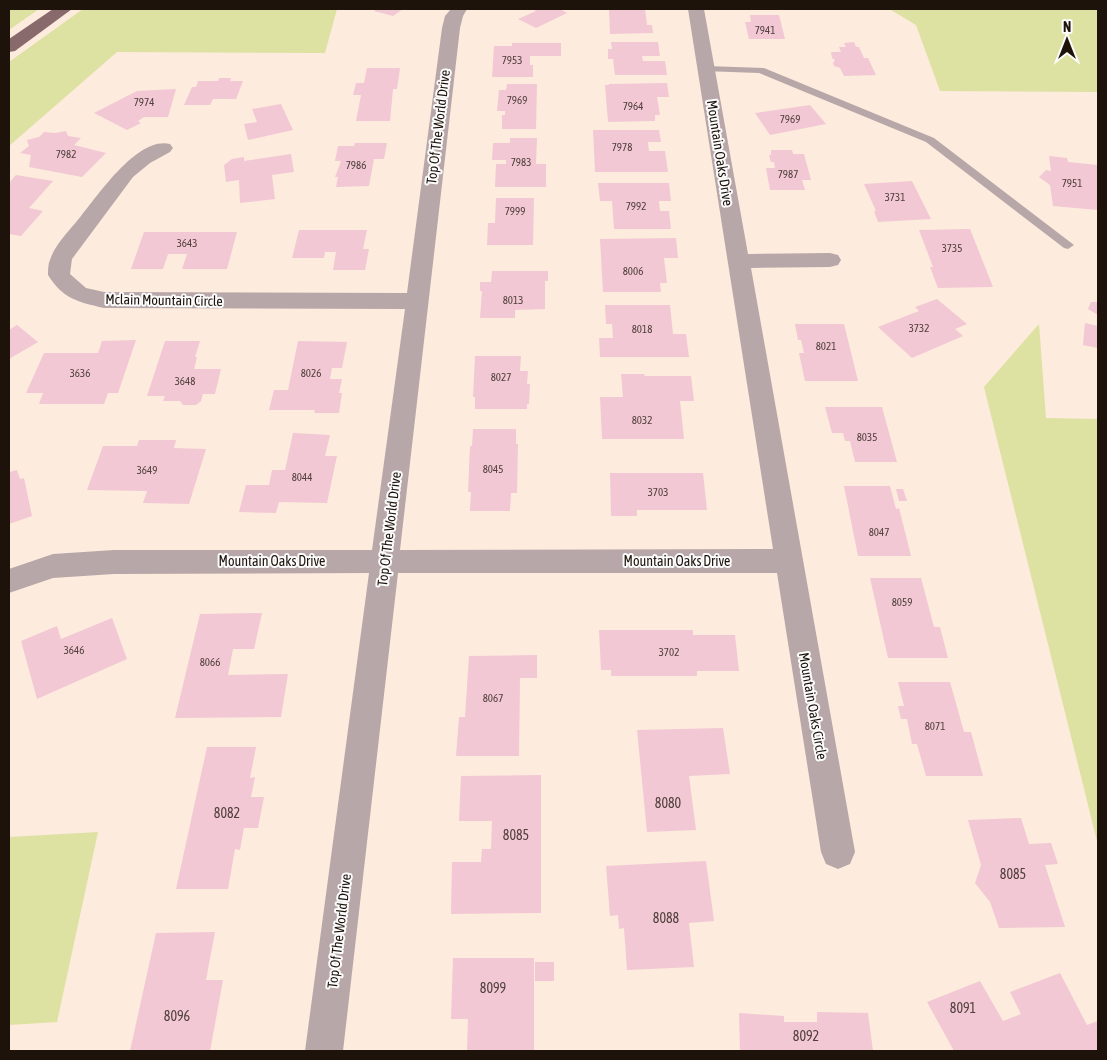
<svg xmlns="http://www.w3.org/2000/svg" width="1107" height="1060" viewBox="0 0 1107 1060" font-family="'Asap Condensed',sans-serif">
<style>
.green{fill:#dde1a2}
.building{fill:#f2c8d4}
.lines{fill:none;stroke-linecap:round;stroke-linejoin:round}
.service{fill:#b8a7a8;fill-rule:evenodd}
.minor{fill:#b8a7a8;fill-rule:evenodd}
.primary{fill:#886a6d;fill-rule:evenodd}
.labels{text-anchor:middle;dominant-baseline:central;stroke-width:4;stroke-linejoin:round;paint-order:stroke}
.number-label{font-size:11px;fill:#52403d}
.street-label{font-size:14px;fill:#1d130b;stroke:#fcfcfc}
.near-number-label{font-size:14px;fill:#52403d}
</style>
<rect width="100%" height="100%" fill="#fdebdd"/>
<g class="green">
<polygon points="9,9 39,9 9,30"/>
<polygon points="83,9 337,9 325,53 117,52 9,146 9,62"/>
<polygon points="1023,9 1098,9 1098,92 940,91 916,25 891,10 1024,10"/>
<polygon points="1039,324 1046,418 1098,419 1098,845 984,387"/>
<polygon points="98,832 57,1022 9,1025 9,837"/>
</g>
<g class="building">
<polygon points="377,9 403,9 393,16 374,11"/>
<polygon points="532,9 560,9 567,13 536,28 518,19 536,11"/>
<polygon points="609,9 645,9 647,25 652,25 653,33 610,34"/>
<polygon points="750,15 779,15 785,39 749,39 745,22 751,22"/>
<polygon points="611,42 658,42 660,56 642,56 643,61 665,61 667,75 615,75 613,59 608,59 608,49 612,49"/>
<polygon points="854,42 856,47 859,47 864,58 868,58 876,75 844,76 840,68 834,66 833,63 835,60 832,58 831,52 841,52 839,47 846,47 844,43"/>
<polygon points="512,43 561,43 561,56 530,56 530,65 533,65 533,77 492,77 494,46 512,46"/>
<polygon points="367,68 400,68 397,89 393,89 390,121 356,121 361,95 353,95 356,83 364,83"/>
<polygon points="219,78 231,78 230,81 243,81 236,99 213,99 210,105 184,105 192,87 196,87 198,81 218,81"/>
<polygon points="667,83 669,97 657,97 660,115 655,115 655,121 608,122 605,85 609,85 609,84"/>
<polygon points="507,84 537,84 536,129 502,129 502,115 505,115 505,111 497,111 499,90 506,90"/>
<polygon points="176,89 168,117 144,117 138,121 141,123 127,130 94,113 137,91"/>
<polygon points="281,104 293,130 248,140 244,124 257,122 252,109"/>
<polygon points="810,105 826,124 770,135 755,113"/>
<polygon points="593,130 659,130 661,142 648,142 649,151 665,151 668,172 595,172"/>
<polygon points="66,131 68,136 81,138 74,145 106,153 82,177 29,167 31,155 20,153 29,146 27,140 39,137 44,132 55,133"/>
<polygon points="510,138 537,138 536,164 546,164 546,187 495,187 496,164 506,164 506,160 492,160 493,143 510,143"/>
<polygon points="355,143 387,143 384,159 374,159 369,186 336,187 338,177 335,177 341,161 335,161 338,146 354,146"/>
<polygon points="771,150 792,150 793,154 804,154 811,180 802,180 805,190 770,190 766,168 775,168 774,162 771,162 769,155 771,155"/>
<polygon points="291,154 294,172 272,175 275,199 240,203 239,180 226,182 224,165 232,159 244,157 244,161"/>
<polygon points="1049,156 1067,158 1068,162 1098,165 1098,210 1053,206 1050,185 1039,177 1046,170 1051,171"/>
<polygon points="16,175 53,181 29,208 43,211 21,236 9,234 9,183"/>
<polygon points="912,181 931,219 878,222 874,211 876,211 864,184"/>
<polygon points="598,183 669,183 671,201 659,201 660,211 669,211 671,229 614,229 612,201 600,201"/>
<polygon points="496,198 534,198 533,245 487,245 488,223 495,223"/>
<polygon points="970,229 993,287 938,288 930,267 933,267 919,230"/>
<polygon points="299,230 367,230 363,249 369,249 365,270 333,270 336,252 325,252 324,258 292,258"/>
<polygon points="144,232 237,232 227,269 182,269 187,254 168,254 163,269 131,269"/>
<polygon points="676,238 678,258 664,258 667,283 660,283 661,292 603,292 600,239"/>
<polygon points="492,271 548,271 548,281 545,281 545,309 515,310 515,318 480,318 482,291 480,291 480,282 491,282"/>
<polygon points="937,299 967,324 955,329 963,336 912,358 878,327 919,311 915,307"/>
<polygon points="1091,302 1098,302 1098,315 1088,309"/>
<polygon points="605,305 670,305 673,334 686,334 689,357 600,357 599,338 613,338 612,324 606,324"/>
<polygon points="1085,323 1098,326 1098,348 1083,345"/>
<polygon points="795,324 844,324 858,381 805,381 799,353 804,353 801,340 798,340"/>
<polygon points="17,325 38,342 9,359 9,330"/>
<polygon points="136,340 118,393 108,393 104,404 39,404 43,393 26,393 44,353 98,353 102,341"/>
<polygon points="165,341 200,341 195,357 197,357 194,369 221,369 215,394 203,394 201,401 196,405 183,405 180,401 163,401 165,396 147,396"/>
<polygon points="298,341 347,342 342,368 332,368 330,379 342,379 339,393 342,393 339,413 314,413 315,410 269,410 274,390 288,390"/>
<polygon points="475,356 521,356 520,371 528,371 527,384 530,384 529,404 527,404 527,409 475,409 475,397 473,397"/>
<polygon points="621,374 644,374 645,376 691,376 694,401 680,401 684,439 602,439 600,397 623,397"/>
<polygon points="825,407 882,407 897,462 855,462 850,441 845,441 843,433 832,433"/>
<polygon points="473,429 516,429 516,444 518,444 517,493 511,493 510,511 470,511 471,492 468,492 470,446 472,446"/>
<polygon points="293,433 330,435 325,456 337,456 327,503 279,502 276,513 239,512 246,485 269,485 272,470 285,470"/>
<polygon points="139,440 176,440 174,448 206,449 189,504 143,503 147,491 87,490 103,446 137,446"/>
<polygon points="17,470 20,479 24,478 32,516 9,524 9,472"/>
<polygon points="610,473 703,473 707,510 637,510 637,516 611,516"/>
<polygon points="844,486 890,486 896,509 899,508 911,556 858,556"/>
<polygon points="896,489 903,489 907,501 899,501"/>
<polygon points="870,578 921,578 934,627 940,627 948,658 888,658"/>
<polygon points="262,613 254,649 233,649 228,675 288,674 281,717 175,718 200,614"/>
<polygon points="112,618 127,659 37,699 21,641 57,626 61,639"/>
<polygon points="599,630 693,630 693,635 735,635 739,671 697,671 697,676 611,676 611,670 601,670"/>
<polygon points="537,655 537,678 520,678 519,756 456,756 459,717 465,717 469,656"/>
<polygon points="898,682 950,682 964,732 971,732 983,776 926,776 917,744 912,744 907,719 901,719 898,706 904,706"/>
<polygon points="723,728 730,774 689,776 696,830 647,832 637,730"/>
<polygon points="207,747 256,747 250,778 255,777 251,797 264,797 258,828 244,828 240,850 235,849 228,889 176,889"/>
<polygon points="541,775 541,913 451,914 452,862 481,862 482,849 491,849 492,821 459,821 461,776"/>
<polygon points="1021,818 1029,844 1051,843 1058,864 1045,865 1065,927 999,928 990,902 975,883 981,865 968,820"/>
<polygon points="706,861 714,921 689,923 694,967 627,970 624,928 619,929 618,915 610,916 606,866"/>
<polygon points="215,932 206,980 223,980 210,1051 130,1051 156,933"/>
<polygon points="453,958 534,958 534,1051 467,1051 468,1019 451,1019"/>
<rect x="535" y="962" width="19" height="19"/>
<polygon points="1060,973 1087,1025 1098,1021 1098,1051 954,1051 927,1002 980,981 1003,1021 1021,1014 1010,992"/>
<polygon points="817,1012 868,1013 873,1051 740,1051 739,1013 784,1016 784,1022 817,1022"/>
</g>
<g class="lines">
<polygon class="service" points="706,66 764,68 934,138 1074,245 1068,249 1064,248 926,142 759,73 703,71 703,67"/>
<path class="minor" d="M451,9H467L463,16L460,28L400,550L773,549L688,9H704L748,254L830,253L838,255L841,260L838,265L830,267L751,268L855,852L850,864L838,869L826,864L821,852L777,573H398L343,1051H305L369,573L114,574L53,578L9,593V569L53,554L114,550H372L405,309L104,308C78,302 63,299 48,275C48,270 48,264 50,260C55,244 71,229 81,216C99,194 138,136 170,144L173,148L170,152L150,163L133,177L72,259L70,274L86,288L104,292L407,293L442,28L445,16Z"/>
<polygon class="primary" points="53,9 72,9 15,51 9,52 9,39"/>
</g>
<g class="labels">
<g class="number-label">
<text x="765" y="30">7941</text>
<text x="512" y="60">7953</text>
<text x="517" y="100">7969</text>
<text x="144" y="102">7974</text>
<text x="633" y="106">7964</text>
<text x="790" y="119">7969</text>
<text x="622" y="147">7978</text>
<text x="66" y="154">7982</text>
<text x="521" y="162">7983</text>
<text x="356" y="165">7986</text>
<text x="788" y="174">7987</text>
<text x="1072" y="183">7951</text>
<text x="895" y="197">3731</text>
<text x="636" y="206">7992</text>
<text x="515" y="211">7999</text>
<text x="187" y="243">3643</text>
<text x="952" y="248">3735</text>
<text x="633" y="271">8006</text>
<text x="513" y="300">8013</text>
<text x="919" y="328">3732</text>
<text x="642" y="329">8018</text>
<text x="826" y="346">8021</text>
<text x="80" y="373">3636</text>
<text x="311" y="373">8026</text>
<text x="501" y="377">8027</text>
<text x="185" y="381">3648</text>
<text x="642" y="420">8032</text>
<text x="867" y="437">8035</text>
<text x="493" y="469">8045</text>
<text x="147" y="470">3649</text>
<text x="302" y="477">8044</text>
<text x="658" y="492">3703</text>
<text x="879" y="532">8047</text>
<text x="902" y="602">8059</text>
<text x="74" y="650">3646</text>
<text x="669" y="652">3702</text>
<text x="210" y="662">8066</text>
<text x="493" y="698">8067</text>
<text x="935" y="726">8071</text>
</g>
<g class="street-label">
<text transform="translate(438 127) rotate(-83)">Top Of The World Drive</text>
<text transform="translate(720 153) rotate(81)">Mountain Oaks Drive</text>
<text transform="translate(164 300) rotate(1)">Mclain Mountain Circle</text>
<text transform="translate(389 529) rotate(-83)">Top Of The World Drive</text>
<text x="272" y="561">Mountain Oaks Drive</text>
<text x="677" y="561">Mountain Oaks Drive</text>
<text transform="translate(813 706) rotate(80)">Mountain Oaks Circle</text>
<text transform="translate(339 931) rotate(-83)">Top Of The World Drive</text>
</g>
<g class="near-number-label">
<text x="668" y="803">8080</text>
<text x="227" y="813">8082</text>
<text x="516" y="835">8085</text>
<text x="1013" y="874">8085</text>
<text x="666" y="918">8088</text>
<text x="493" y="988">8099</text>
<text x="963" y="1008">8091</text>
<text x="177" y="1016">8096</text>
<text x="806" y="1036">8092</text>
</g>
</g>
<rect width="1107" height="1060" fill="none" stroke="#1d130b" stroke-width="20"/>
<g transform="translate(1067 40)" stroke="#fcfcfc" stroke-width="4" paint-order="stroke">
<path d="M0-4L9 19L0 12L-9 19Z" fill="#1d130b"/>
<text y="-8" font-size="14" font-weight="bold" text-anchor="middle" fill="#1d130b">N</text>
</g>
</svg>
